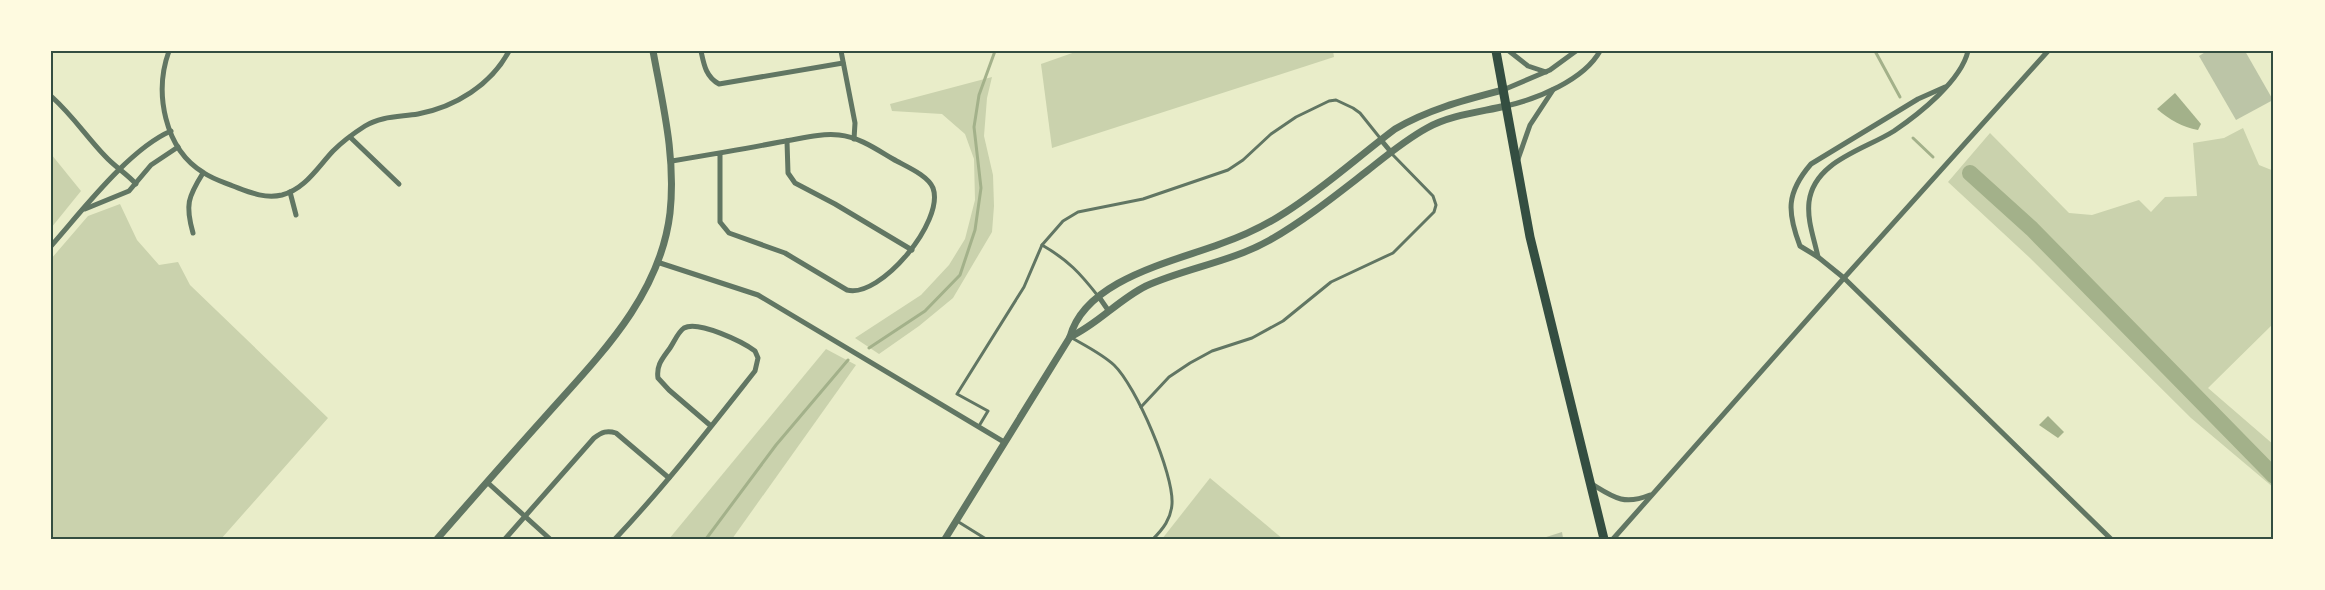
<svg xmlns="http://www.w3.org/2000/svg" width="2325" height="590" viewBox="0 0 2325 590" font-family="Mulish,sans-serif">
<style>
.green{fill:#cad2ad}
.water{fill:#a3b18a}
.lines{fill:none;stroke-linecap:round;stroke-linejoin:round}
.stream{stroke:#a3b18a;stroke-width:3}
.river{stroke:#a3b18a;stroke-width:16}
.building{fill:#bcc5a7}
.service{stroke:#617663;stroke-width:3}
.minor{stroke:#617663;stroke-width:5}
.tertiary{stroke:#617663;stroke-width:7}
.primary{stroke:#344e41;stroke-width:9}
.neatline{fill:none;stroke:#344e41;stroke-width:2}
</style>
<rect width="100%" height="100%" fill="#e9edc9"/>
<g class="green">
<polygon points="1078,51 1333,51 1334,57 1052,148 1041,64"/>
<polygon points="992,77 987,98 984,136 993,175 994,206 992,232 953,298 919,326 879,354 855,338 921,295 949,265 965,239 975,200 974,159 965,134 942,114 892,111 890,104"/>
<polygon points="2243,128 2259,165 2274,171 2274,323 2208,388 2274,445 2274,488 2191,418 2030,258 1948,182 1990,133 2069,213 2092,215 2139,200 2151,212 2165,197 2197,196 2193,143 2224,138"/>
<polygon points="51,154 81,191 51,228"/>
<polygon points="120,204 137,240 159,265 178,262 190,285 328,418 221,539 51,539 51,259 88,216"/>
<polygon points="826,349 856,365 732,539 669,539"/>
<polygon points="1210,478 1283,539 1162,539"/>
</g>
<g class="water">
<path d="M2175,93L2201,124L2198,130C2182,127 2170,120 2157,109Z"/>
<polygon points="2048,416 2064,432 2058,438 2039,425"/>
</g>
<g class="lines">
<g class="stream">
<polyline points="1875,51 1900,97"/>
<polyline points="1913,138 1933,157"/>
<polyline points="869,348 925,311 960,275 975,230 981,188 974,127 979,95 995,51"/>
<polyline points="706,539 776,445 848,360"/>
</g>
<polyline class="river" points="1970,173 2032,229 2274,476"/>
</g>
<g class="building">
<polygon points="2207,51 2245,51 2273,100 2236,120 2199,56"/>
<polygon points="1562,532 1563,538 1560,539 1540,539"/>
</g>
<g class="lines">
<g class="service">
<path d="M1042,245C1068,260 1080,273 1098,296"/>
<path d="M1072,338C1086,346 1102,354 1114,365C1136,386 1174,474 1172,504C1171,519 1163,529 1153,539"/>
<polyline points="1141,407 1169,377 1190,363 1212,351 1252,338 1283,321 1331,282 1393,253 1434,212 1436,205 1433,196 1392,154"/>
<polyline points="979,426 988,411 957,394 1024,287 1042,245 1063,221 1078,212 1143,199 1228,170 1243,160 1271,134 1296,117 1329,101 1336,100 1353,108 1360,113 1380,138"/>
<polyline points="957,521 986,539"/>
</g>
<g class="minor">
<path d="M169,51C154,92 164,149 204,173C213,179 223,182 233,186C249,192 264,199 282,195C305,189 317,168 333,151C342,142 354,133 365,126C381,116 400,117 418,114C455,107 491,85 509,51"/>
<path d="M701,51C704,65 706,77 719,84L843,63"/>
<polyline points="841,51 855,123 854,139"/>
<polyline points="1509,51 1528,66 1546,72"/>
<path d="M1945,87L1918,99L1811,164C1786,193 1787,212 1800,246L1818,257L1844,278L2111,539"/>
<polyline points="1503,90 1550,70 1576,51"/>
<path d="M52,97C73,116 86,136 105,156C115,167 126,173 136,184"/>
<path d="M1506,106C1537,99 1584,80 1600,51"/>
<polyline points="350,137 399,184"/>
<polyline points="1381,140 1391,152"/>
<polyline points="787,141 788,173 795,183 835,204 912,250"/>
<path d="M672,161C708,155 744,149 780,142C800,139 819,133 839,135C859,137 876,149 893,159C905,166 928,175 933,188C945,221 880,299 847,290L785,253L729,233L720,222V153"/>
<polyline points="1517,162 1530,125 1553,90"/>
<polyline points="290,192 296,215"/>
<polyline points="85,209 129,191 151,165 178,147"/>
<path d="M193,233C185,205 188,197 203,173"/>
<path d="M51,246C82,211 129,149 171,131"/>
<path d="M1818,257C1814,238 1807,221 1809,202C1814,161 1864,150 1894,131C1919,114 1961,81 1968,51"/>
<polyline points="657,262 758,295 1004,442"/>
<polyline points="1099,297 1108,310"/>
<polyline points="487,482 550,539"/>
<path d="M1590,483C1613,497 1623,506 1650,495"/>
<path d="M505,539L594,438C602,432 607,430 616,433L669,478"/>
<path d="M615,539C665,486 710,428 755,371L758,358L755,351C743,342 698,320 684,328C678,332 674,342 670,348C663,358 656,365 658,378L669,390L711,426"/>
<polyline points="1613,539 1844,278 2048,51"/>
</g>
<g class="tertiary">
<path d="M1070,337C1098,324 1118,300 1146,286C1186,268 1231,262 1270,240C1305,220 1336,195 1367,171C1386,156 1405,140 1427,128C1450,115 1480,112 1506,106"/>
<path d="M437,539C472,499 507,459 543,419C596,359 660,298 670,213C676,157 663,106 653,51"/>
<path d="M945,539L1070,337C1085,280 1172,262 1220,244C1243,236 1266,225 1286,212C1324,188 1359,156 1395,129C1429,109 1465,100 1503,90"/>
</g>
<polyline class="primary" points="1496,51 1530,237 1604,539"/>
</g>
<rect width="2325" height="590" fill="none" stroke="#fefae0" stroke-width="105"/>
<rect x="52" y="52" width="2220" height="486" class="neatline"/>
</svg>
